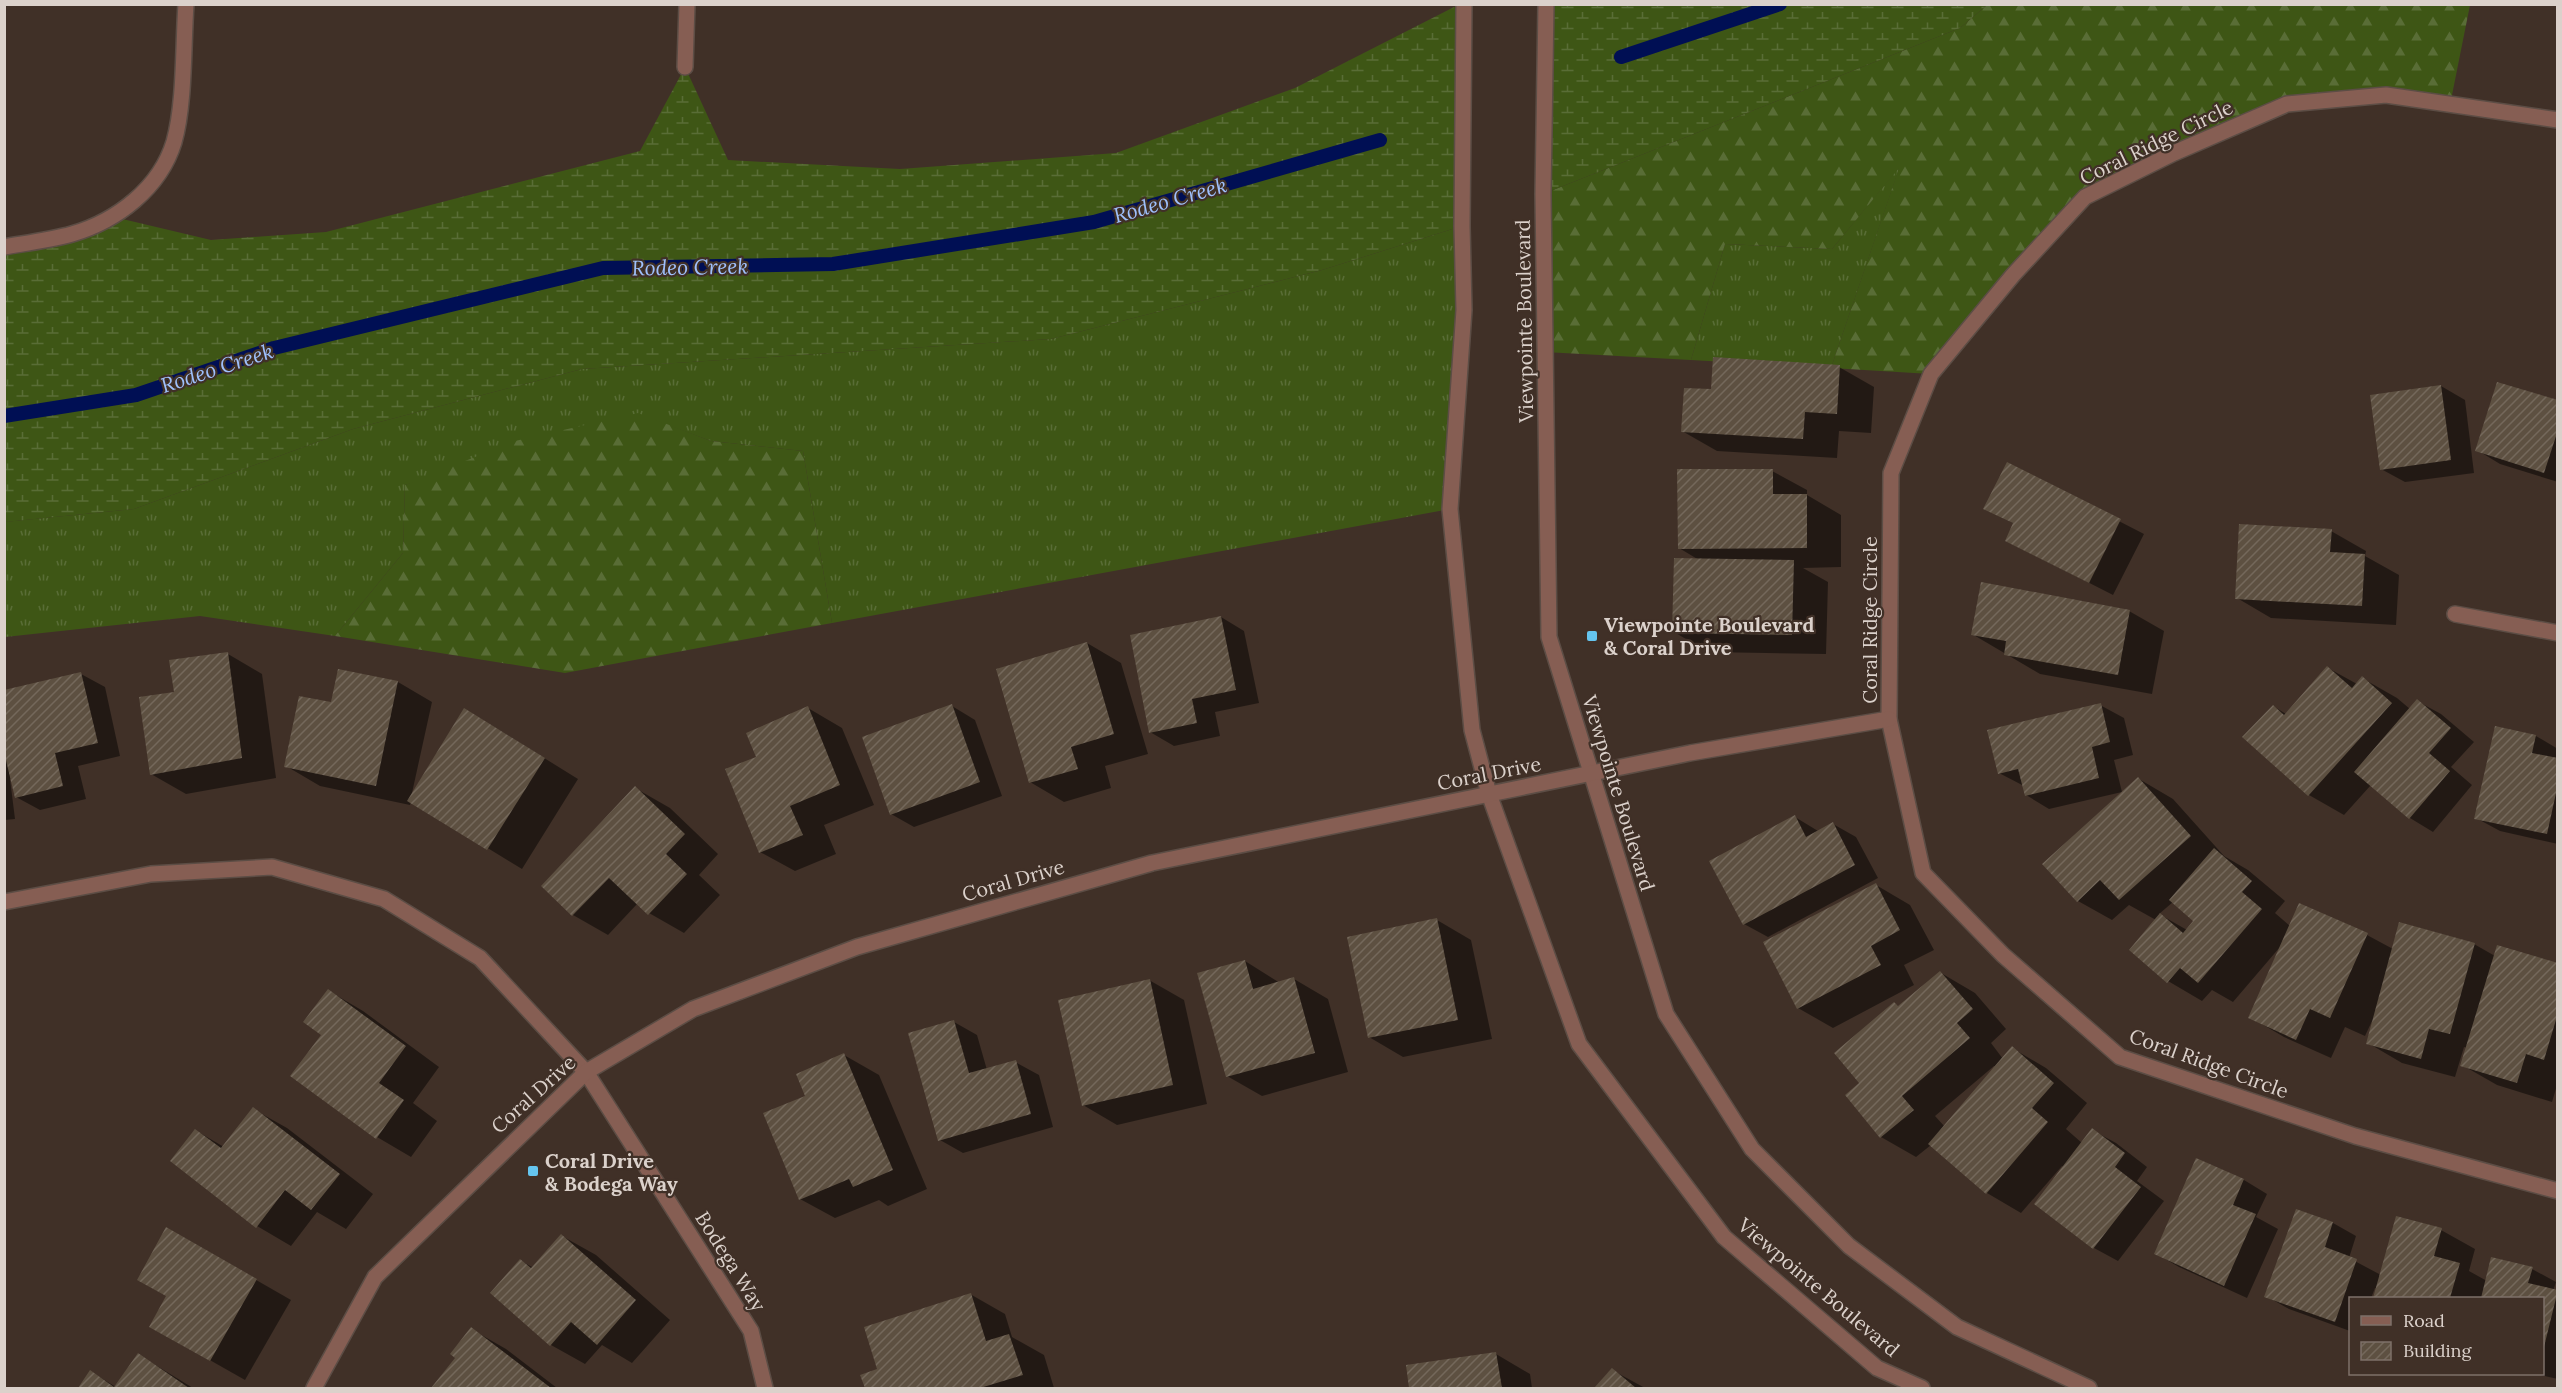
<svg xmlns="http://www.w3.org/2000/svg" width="2562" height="1393" viewBox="0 0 2562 1393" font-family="Lora,serif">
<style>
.grass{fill:url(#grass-tufts)}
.forest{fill:url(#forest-firs)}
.wetland{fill:url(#wetland-marsh)}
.shadow{fill:#0007;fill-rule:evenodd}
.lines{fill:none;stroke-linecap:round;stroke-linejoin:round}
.stream{stroke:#000f54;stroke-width:14}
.building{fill:url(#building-hatch)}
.minor-casing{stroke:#5c4d45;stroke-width:18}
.minor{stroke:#865e53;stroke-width:15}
.poi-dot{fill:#65c5ef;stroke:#403027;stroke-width:2}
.labels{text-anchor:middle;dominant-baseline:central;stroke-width:4.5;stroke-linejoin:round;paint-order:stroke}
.street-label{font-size:20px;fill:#dbd1cb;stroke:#403027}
.poi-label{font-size:20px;font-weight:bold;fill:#dbd1cb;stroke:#403027;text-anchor:start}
.water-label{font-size:21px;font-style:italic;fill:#9fc0fc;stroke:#403027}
</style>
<defs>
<pattern id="grass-tufts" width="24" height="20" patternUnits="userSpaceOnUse" patternTransform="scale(1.5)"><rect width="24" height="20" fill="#3e5615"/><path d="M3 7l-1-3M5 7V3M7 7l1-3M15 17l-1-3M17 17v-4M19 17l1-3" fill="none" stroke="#596d36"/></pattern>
<pattern id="forest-firs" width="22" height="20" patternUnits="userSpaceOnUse" patternTransform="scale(1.5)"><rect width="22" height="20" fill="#3e5615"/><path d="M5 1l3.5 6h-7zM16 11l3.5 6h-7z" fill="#596d36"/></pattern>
<pattern id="wetland-marsh" width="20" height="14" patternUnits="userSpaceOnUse" patternTransform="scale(1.5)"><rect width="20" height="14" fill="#3e5615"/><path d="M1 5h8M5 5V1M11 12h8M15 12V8" fill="none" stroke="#596d36"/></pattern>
<pattern id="building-hatch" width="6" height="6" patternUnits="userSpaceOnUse" patternTransform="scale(1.5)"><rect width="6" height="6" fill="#5d5041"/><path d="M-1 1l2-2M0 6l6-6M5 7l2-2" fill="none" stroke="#74685b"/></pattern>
</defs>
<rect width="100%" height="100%" fill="#403027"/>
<g class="grass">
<polygon points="1900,166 1831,368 1691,360 1725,244 1832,249"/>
<polygon points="1462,226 1450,509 832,623 803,451 711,441 638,414 405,485 403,553 335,636 200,616 5,637 4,522 134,509 353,429 582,369 1051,339 1322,270"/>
</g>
<g class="forest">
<polygon points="1987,5 2470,5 2450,105 2386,95 2287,104 2085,196 1931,374 1831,368 1899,168 1832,249 1725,244 1691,360 1545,352 1543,194 1960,28"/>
<polygon points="638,413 711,441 803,451 832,623 565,673 335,636 403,553 405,485 515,441"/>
</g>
<g class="wetland">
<polygon points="1458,5 1462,226 1322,270 1051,339 582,369 353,429 134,509 5,522 5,247 114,217 211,240 326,232 640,151 685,67 728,160 900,169 1116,153 1295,88"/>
<polygon points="1546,5 1987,5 1960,28 1543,194"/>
</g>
<g class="shadow">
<polygon points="1839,367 1874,387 1871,433 1839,431 1837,458 1717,451 1682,431 1713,391"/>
<polygon points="2441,386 2465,400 2474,473 2405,482 2381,469"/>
<polygon points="2558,402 2558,482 2500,464 2477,450"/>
<polygon points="2008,464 2144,534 2113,595 2007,541 2015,524 1985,508"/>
<polygon points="1772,471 1807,490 1807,495 1841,515 1841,567 1803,568 1828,582 1826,654 1708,652 1674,632 1699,560 1679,548"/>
<polygon points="2331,531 2366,551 2365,556 2399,575 2396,625 2271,618 2237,598"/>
<polygon points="2129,611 2164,631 2152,694 2040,674 1972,634"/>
<polygon points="1221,617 1244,631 1259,703 1215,712 1220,736 1174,746 1150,732"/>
<polygon points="1087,643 1121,663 1148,754 1105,766 1111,788 1064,802 1030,782"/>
<polygon points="228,654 262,674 276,778 186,794 151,774 176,694"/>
<polygon points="2328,668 2357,684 2362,678 2397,698 2410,709 2417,701 2441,714 2474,742 2451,767 2472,785 2433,832 2410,818 2371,785 2344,815 2309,795 2244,737 2273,706 2286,714"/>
<polygon points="81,674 105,687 120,756 78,766 86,799 40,810 16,797 12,779 10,779 15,819 4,820 4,691"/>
<polygon points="398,682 432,702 412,793 499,730 578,779 522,869 411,801 410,805 320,786 286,766"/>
<polygon points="2100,705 2124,718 2133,755 2114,760 2122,792 2049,809 2026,795 2024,786 1999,773"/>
<polygon points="952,706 975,720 1002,796 914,827 891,814"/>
<polygon points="808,708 842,728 874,805 824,825 836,854 795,871 760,852 758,758"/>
<polygon points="2536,736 2558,749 2558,844 2500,831 2476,818"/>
<path d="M2139,779L2173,799L2224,856L2248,870L2285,901L2275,913L2290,926L2367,935L2393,949L2474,944L2495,956L2558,965V1082L2552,1102L2497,1085L2462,1065L2467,1048L2464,1047L2455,1077L2402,1063L2368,1043L2373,1022L2372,1021L2365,1036L2345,1027L2331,1058L2284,1037L2250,1017L2280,947L2233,1002L2212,990L2202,1001L2168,981L2156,920L2129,905L2112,920L2078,901ZM2173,902L2195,921L2187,930L2159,914Z"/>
<polygon points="635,788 670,808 718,854 699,875 720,895 684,933 649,913 638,903 608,935 573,915 543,886"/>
<polygon points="1795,817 1818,831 1833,824 1856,837 1878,878 1768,937 1744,924"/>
<polygon points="1876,885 1910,905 1934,950 1904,965 1914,985 1833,1028 1798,1008"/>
<polygon points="1437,920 1471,940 1492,1039 1403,1057 1369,1037"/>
<polygon points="1245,961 1280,983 1294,979 1328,999 1348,1072 1262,1096 1227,1076"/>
<path d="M1941,973L1975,993L2006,1029L1991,1043L2003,1059L2012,1048L2046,1068L2087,1103L2066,1129L2082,1143L2092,1130L2116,1143L2147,1167L2137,1181L2164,1201L2118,1261L2094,1248L2036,1203L2064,1167L2062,1166L2021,1213L1987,1193L1931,1145L1916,1157L1881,1137L1847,1095L1861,1083L1894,1004L1900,1007ZM1994,1066L1996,1067L1945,1127L1935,1116Z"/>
<polygon points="1149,980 1184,1000 1207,1104 1117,1125 1083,1105"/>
<polygon points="329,991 363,1011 439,1067 413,1103 437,1121 411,1157 377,1137 323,1035"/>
<polygon points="954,1022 977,1035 987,1070 1015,1062 1039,1075 1053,1127 963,1153 940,1140"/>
<polygon points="844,1055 879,1075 927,1189 888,1206 879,1200 835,1218 800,1199 807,1096"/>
<polygon points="253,1109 287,1128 373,1194 346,1229 317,1212 291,1246 257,1226 195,1130 224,1147"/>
<polygon points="2197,1160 2244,1180 2267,1194 2256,1217 2278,1229 2247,1298 2179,1267 2155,1253"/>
<polygon points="2297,1210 2333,1223 2356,1236 2349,1258 2381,1275 2441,1230 2475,1249 2469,1271 2487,1281 2532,1269 2556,1282 2553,1291 2558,1292 2558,1379 2536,1374 2542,1374 2542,1298 2375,1298 2377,1289 2375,1288 2371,1298 2350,1298 2350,1331 2289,1309 2266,1296"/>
<polygon points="167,1229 291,1300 245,1380 185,1346"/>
<polygon points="562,1236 596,1255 670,1320 632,1363 602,1345 585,1364 551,1345 521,1261 532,1267"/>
<polygon points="970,1294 1005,1314 1012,1337 1044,1355 1054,1388 866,1388 862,1376 879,1370"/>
<polygon points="471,1329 506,1349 557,1388 433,1388 457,1358"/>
<polygon points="1496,1354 1530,1374 1532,1388 1411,1388 1408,1367"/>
<polygon points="139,1355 193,1388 79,1388 91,1372 116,1387"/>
<polygon points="1612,1370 1645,1388 1596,1388"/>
</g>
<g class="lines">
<g class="stream">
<polyline points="1621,57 1780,4"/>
<polyline points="4,416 136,395 274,348 603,268 833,264 1094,222 1380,140"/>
</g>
</g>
<g class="building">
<polygon points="1713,357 1840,365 1837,414 1805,412 1803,439 1681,432 1684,388 1711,389"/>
<polygon points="2497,382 2558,400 2558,430 2544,473 2475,451"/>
<polygon points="2441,385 2451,460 2380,470 2370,395"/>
<polygon points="2007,462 2121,519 2089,583 2005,541 2013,523 1983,509"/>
<polygon points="1677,469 1773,469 1773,494 1807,494 1807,548 1678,549"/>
<polygon points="2239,524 2332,529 2330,552 2365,554 2362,606 2235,599"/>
<polygon points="1674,558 1794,560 1792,635 1672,633"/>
<polygon points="1981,582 2130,610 2118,675 2004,655 2006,641 1971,635"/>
<polygon points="1221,616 1236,690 1192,699 1197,723 1149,733 1130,635"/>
<polygon points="1087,642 1114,734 1071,747 1078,769 1029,783 996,669"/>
<polygon points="228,652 242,758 150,775 139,697 174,692 169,660"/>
<polygon points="2327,666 2352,688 2362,676 2392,703 2308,796 2242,737 2273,705 2284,715"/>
<polygon points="338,669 398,681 376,786 284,767 299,696 331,702"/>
<polygon points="81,672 98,743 55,753 63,786 15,798 4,752 4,690"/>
<polygon points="2417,699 2451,728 2429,753 2450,771 2409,819 2354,772"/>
<polygon points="2101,703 2110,742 2092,747 2099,778 2025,796 2018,769 1998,774 1987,730"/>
<polygon points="952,704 980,782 890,815 862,737"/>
<polygon points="808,706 840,785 790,806 803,835 759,853 725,769 756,757 746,733"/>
<polygon points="464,708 545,758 487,850 407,801"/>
<polygon points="2495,726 2536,735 2532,753 2558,758 2558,784 2547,834 2474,819"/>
<polygon points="2138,777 2191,836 2119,900 2100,880 2077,902 2042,864"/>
<polygon points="635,786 685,834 666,854 687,874 648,915 609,878 572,916 541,886"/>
<polygon points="1795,815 1806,837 1833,822 1855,865 1743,925 1709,861"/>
<polygon points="2214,848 2252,881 2242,892 2262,909 2198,983 2180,968 2167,983 2129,950 2160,913 2183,933 2193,921 2169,900"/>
<polygon points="1876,883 1900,930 1871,946 1881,965 1797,1009 1763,942"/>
<polygon points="2299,903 2368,933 2330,1018 2310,1009 2296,1040 2248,1018"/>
<polygon points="1437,918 1458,1020 1368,1038 1347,937"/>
<polygon points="2399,922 2475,943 2450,1034 2429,1029 2421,1059 2366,1044"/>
<polygon points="2497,945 2558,963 2558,1013 2544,1060 2526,1054 2517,1083 2460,1066"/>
<polygon points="1245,960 1253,989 1294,977 1315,1053 1226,1077 1197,973"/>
<polygon points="1940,971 1973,1009 1957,1023 1970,1038 1902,1096 1914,1110 1880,1138 1845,1095 1859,1083 1834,1053 1894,1002 1898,1006"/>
<polygon points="1150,979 1173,1085 1082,1106 1058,1000"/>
<polygon points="328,989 406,1046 379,1083 404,1100 376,1139 290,1076 321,1035 303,1022"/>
<polygon points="954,1020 969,1073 1016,1060 1031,1114 938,1141 908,1033"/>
<polygon points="2012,1046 2054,1083 2032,1108 2048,1122 1986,1194 1928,1144"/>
<polygon points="844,1053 893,1170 853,1187 849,1179 799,1200 763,1113 805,1096 796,1074"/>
<polygon points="253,1107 340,1174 311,1210 285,1190 256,1228 170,1161 195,1129 221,1148"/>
<polygon points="2092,1128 2125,1153 2115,1167 2141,1187 2093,1249 2034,1204"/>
<polygon points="2196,1158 2244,1179 2233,1205 2256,1214 2224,1286 2154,1254"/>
<polygon points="2296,1209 2333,1222 2325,1247 2357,1259 2335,1322 2264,1297"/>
<polygon points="2396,1216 2442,1228 2434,1256 2460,1263 2450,1298 2373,1298"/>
<polygon points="166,1227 257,1279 210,1361 149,1327 166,1296 137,1280"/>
<polygon points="561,1234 636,1300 597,1345 571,1322 550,1346 490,1293 520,1259 531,1268"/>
<polygon points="2491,1257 2533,1267 2528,1283 2558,1290 2543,1351 2542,1298 2481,1298"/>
<polygon points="971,1293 986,1341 1009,1334 1023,1375 980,1388 865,1388 860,1375 877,1369 864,1327"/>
<polygon points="471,1327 551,1388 431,1388 455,1358 450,1354"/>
<polygon points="1496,1352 1502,1388 1409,1388 1406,1365"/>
<polygon points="138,1353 189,1388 78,1388 90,1370 114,1387"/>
<polygon points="1612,1368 1636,1388 1594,1388"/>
</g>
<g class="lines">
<g class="minor-casing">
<g id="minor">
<polyline points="1464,4 1462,226 1464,310 1450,509 1472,730 1489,794 1579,1044 1724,1237 1877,1368 1922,1388"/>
<polyline points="1546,4 1543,194 1549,637 1666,1014 1752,1149 1849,1246 1957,1327 2089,1388"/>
<polyline points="685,67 687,4"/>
<polyline points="2558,120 2386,95 2287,104 2174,153 2085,197 2013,275 1931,374 1891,473 1889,719 1923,873 2003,955 2120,1057 2355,1136 2558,1191"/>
<path d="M4,247C27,243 50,240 72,234C117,221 160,188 174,142C185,103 183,46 186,4"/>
<polyline points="2455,614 2558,633"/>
<polyline points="4,902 151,874 272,867 384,899 480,958 586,1072 751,1331 765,1388"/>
<polyline points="314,1388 375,1277 586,1072 693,1009 857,947 1152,863 1690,753 1889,719"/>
</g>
</g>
<use href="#minor" class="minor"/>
</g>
<g class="poi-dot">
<rect x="1586" y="630" width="12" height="12" rx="3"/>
<rect x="527" y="1165" width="12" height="12" rx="3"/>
</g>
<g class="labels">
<g class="street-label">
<text transform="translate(2156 142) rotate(-26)">Coral Ridge Circle</text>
<text transform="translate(1524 321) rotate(-91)">Viewpointe Boulevard</text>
<text transform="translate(1869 620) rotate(-90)">Coral Ridge Circle</text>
<text transform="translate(1489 773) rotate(-11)">Coral Drive</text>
<text transform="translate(1619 793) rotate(73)">Viewpointe Boulevard</text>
<text transform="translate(1013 880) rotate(-16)">Coral Drive</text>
<text transform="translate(2209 1063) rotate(20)">Coral Ridge Circle</text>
<text transform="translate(533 1094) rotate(-42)">Coral Drive</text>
<text transform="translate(731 1261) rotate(58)">Bodega Way</text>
<text transform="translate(1819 1287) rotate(40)">Viewpointe Boulevard</text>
</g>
<g class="poi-label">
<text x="1604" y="624">Viewpointe Boulevard<tspan x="1604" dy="23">&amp; Coral Drive</tspan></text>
<text x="545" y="1160">Coral Drive<tspan x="545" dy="23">&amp; Bodega Way</tspan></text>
</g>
<g class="water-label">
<text transform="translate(1170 200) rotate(-16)">Rodeo Creek</text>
<text transform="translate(690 267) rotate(-1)">Rodeo Creek</text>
<text transform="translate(217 368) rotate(-18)">Rodeo Creek</text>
</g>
</g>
<rect width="2562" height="1393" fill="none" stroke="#dbd1cb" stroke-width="12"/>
<rect x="2349" y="1297" width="195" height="78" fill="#403027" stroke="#7e7069" stroke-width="1.5"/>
<rect x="2361" y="1316" width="30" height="9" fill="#865e53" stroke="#7e7069" stroke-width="1.5"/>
<text x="2403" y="1327" font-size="18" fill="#dbd1cb">Road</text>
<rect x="2361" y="1342" width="30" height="18" fill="url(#building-hatch)" stroke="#7e7069" stroke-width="1.5"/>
<text x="2403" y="1357" font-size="18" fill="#dbd1cb">Building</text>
</svg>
